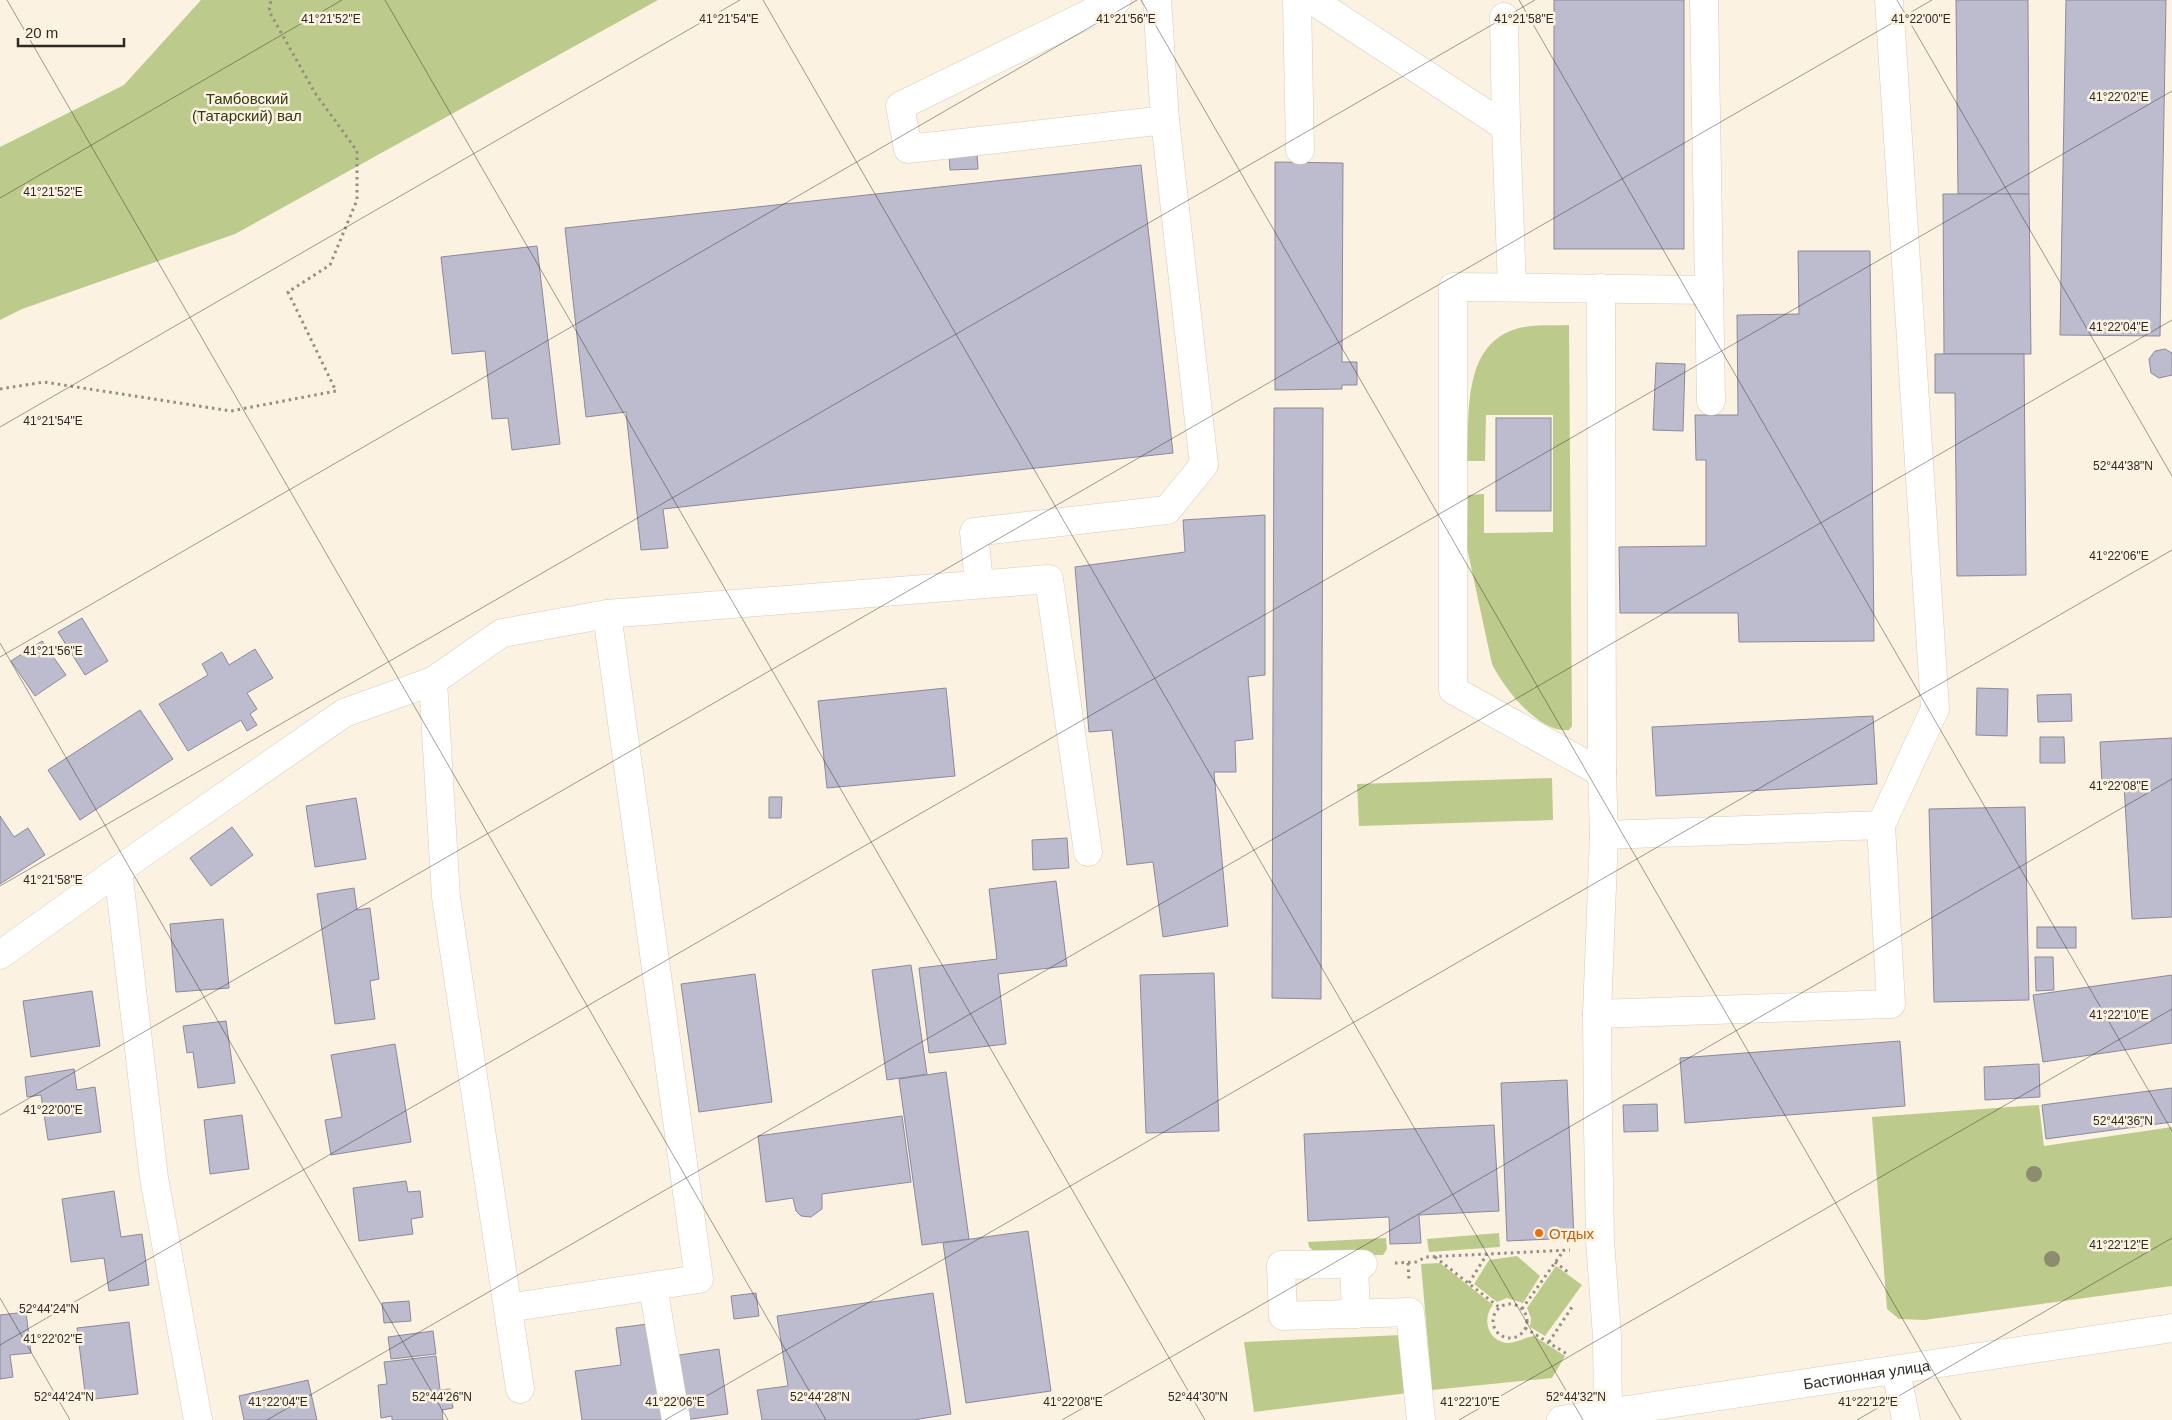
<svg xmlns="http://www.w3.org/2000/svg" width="2172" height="1420" viewBox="0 0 2172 1420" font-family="Helvetica,sans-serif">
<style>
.green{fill:#bccb8c}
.building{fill:#bcbcce;stroke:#8a8a9b}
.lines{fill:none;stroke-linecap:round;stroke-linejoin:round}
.minor-casing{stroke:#d5cbba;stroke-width:29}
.path{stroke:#948d82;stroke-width:3;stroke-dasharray:2.5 4;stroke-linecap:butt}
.minor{stroke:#fff;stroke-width:28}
.tree{fill:#8d8c71}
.ticks{fill:none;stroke:#2e2a24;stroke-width:1;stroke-opacity:0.45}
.food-dot{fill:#e8710a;stroke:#fcf2e1;stroke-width:2}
.labels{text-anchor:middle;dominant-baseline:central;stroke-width:5;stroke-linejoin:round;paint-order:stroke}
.park-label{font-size:15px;fill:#323915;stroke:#fcf2e1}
.food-label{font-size:15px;fill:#c56008;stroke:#fcf2e1;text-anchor:start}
.street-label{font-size:15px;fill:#2e2a24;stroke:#fcf2e1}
.ticks-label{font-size:12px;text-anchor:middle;fill:#2e2a24;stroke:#fcf2e1;stroke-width:5;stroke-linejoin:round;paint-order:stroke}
</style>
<rect width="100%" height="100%" fill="#fcf2e1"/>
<g class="green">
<polygon points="201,0 658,0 235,234 22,309 0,320 0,147 124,85"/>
<path d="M1569,325L1572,726L1569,730C1539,734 1503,687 1492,664L1467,548L1468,495L1484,494V533L1553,532V415H1486L1485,461H1467C1470,418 1462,353 1508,332C1526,323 1550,326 1569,325Z"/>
<polygon points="1552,778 1553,820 1359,826 1357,784"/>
<polygon points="2039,1105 2044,1146 2172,1127 2172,1286 1924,1320 1899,1319 1887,1309 1872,1117"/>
<polygon points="1499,1233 1500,1247 1429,1252 1427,1239"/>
<polygon points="1386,1238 1387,1249 1383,1255 1370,1255 1365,1250 1316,1253 1309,1247 1308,1242"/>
<polygon points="1517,1256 1540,1276 1523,1303 1507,1298 1497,1302 1474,1284 1489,1260"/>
<path d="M1440,1263L1493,1305C1482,1318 1487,1340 1506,1343C1515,1344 1525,1337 1534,1336L1565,1356L1552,1378L1432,1390L1421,1264Z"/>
<polygon points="1556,1266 1582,1285 1545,1336 1530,1327 1531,1318 1527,1308"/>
<polygon points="1402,1335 1408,1393 1254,1412 1244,1342"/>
</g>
<g class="building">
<rect x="1554" y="0" width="130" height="249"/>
<polygon points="1956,0 2028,0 2029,194 1958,194"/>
<polygon points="2066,0 2166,0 2160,336 2060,335"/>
<polygon points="977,152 978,169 950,170 949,154"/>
<polygon points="1275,162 1343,163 1342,362 1357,362 1357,385 1342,385 1342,389 1275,390"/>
<polygon points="1141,165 1173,453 663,509 668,548 641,550 626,412 586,417 565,228"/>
<polygon points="1943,194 2029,194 2031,354 1944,354"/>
<polygon points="537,246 560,444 512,450 508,418 492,419 485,351 452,354 441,257"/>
<polygon points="1798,251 1870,251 1874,641 1739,642 1738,613 1620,613 1619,547 1706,546 1706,460 1696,460 1695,415 1738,415 1737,315 1799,314"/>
<polygon points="2165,349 2172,353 2172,375 2159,378 2151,373 2149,359 2155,351"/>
<polygon points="1935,354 2024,354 2026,575 1957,576 1955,393 1935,393"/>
<polygon points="1656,363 1685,364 1683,431 1653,430"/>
<polygon points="1274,408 1323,408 1321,999 1272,998"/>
<rect x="1496" y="418" width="55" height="93"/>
<polygon points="1265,515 1265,675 1248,677 1253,739 1235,741 1236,772 1214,772 1228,926 1163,937 1153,862 1127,865 1112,730 1089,732 1075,567 1185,552 1183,520"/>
<polygon points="82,618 108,661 85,675 58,632"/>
<polygon points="42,641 66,675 35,696 11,661"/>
<polygon points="255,649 273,678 247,693 257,709 250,714 257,725 247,731 241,720 188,751 159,704 208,675 202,664 222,652 229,665"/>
<polygon points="946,688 955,776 827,788 818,701"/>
<polygon points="1977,688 2008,689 2007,736 1976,735"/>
<polygon points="2071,694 2072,721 2038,722 2037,695"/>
<polygon points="140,710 173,759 80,820 48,770"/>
<polygon points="1873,716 1877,784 1656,796 1652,727"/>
<polygon points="2040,737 2064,737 2065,763 2040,763"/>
<polygon points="2172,738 2172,917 2132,919 2124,785 2102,786 2100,742"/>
<polygon points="769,797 782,797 781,818 769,818"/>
<polygon points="356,798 366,859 315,867 306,806"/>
<polygon points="2025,807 2029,1000 1934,1002 1929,809"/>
<polygon points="0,816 14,837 28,828 45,855 0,884"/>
<polygon points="232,827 253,855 211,886 190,858"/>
<polygon points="1067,838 1069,868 1033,870 1032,840"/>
<polygon points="1056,881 1067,966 998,974 1006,1044 929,1053 919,968 997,959 989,889"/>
<polygon points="354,888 357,910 370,908 379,979 370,981 375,1019 335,1024 317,894"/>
<polygon points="223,919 229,988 176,992 170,924"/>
<rect x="2037" y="927" width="39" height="21"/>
<polygon points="2035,957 2053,957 2054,990 2036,991"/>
<polygon points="911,965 927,1074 887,1080 872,970"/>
<polygon points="1214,973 1219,1131 1146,1133 1140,975"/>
<polygon points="755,974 772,1102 699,1112 681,984"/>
<polygon points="2172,975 2172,1043 2043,1062 2033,995"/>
<polygon points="92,991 100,1046 31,1057 23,1001"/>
<polygon points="226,1021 235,1083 198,1088 193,1052 187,1053 183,1026"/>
<polygon points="1900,1041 1905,1106 1685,1123 1680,1058"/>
<polygon points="395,1044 411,1142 331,1155 325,1120 342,1117 331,1055"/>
<polygon points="2039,1064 2040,1097 1985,1100 1984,1067"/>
<polygon points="74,1069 77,1090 95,1087 101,1132 48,1140 41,1095 27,1097 25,1077"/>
<polygon points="946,1072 969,1239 922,1245 899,1079"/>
<polygon points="1567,1080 1574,1238 1507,1241 1501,1083"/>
<polygon points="2172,1088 2172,1122 2046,1139 2042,1105"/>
<polygon points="1657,1104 1658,1131 1624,1132 1623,1105"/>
<polygon points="242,1115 249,1169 210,1174 204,1120"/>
<polygon points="902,1116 911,1182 822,1194 822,1209 811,1217 801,1216 796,1211 793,1198 766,1202 758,1136"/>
<polygon points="1494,1125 1499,1211 1419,1215 1421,1243 1390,1244 1389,1217 1308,1221 1304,1134"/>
<polygon points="406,1181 408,1192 420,1191 423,1217 411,1219 413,1234 359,1241 353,1188"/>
<polygon points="114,1191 121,1237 142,1234 149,1285 109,1291 104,1258 71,1262 62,1199"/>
<polygon points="1028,1231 1051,1391 966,1403 943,1243"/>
<polygon points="756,1293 759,1316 734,1319 731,1296"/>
<polygon points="933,1293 951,1414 913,1420 762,1420 757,1390 788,1386 777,1316"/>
<polygon points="409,1301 411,1321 384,1323 382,1303"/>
<polygon points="26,1312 31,1353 10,1355 13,1377 0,1379 0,1315"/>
<polygon points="129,1322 138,1394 86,1400 77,1328"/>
<polygon points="648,1324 653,1359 719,1349 728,1414 685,1420 582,1420 575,1371 621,1365 616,1328"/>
<polygon points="433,1331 436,1354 391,1359 388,1337"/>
<polygon points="436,1356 440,1390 450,1389 453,1408 442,1410 443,1420 392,1420 392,1416 381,1418 378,1385 387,1384 384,1362"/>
<polygon points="308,1380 317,1420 244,1420 239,1396"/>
</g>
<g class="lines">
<g class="minor-casing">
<g id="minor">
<polyline points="1117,0 900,106 908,149 1165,120"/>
<polyline points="1297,0 1300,150"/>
<polyline points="1312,0 1506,127"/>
<polyline points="1704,0 1711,401"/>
<polyline points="1504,17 1506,127 1512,287"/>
<polyline points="1601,288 1602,773 1604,835 1597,1014 1598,1126 1600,1240 1607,1336 1608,1413"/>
<polyline points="979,583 974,532 1167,510 1204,465 1165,120 1157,0"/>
<polyline points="433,681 446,897 520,1389"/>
<polyline points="1602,773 1453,690 1453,287 1709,290"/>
<polyline points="1881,825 1935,709 1889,0"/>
<polyline points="118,870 154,1178 198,1420"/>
<polyline points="0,955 144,852 344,713 433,681 502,633 607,614"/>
<polyline points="1597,1014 1891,1004 1881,825 1604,835"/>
<polyline points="1354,1264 1356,1314"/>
<polyline points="1363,1264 1281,1265 1283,1316 1410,1312 1421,1420"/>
<polyline points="653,1287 676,1420"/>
<polyline points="508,1308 699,1279 607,614 1049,579 1088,852"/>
<polyline points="1896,1371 1906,1420"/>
<path id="s1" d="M1561,1420L2172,1328"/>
</g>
</g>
<g class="path">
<polyline points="0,389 44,382 231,411 336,391 288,292 330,265 357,200 357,151 315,93 269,11 271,0"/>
<polyline points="1435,1257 1500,1308"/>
<polyline points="1555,1262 1569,1273"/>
<polyline points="1395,1263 1416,1262 1426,1257 1570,1250"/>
<polyline points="1408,1263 1409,1280"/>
<polyline points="1469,1283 1487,1254"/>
<circle cx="1510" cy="1321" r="17"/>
<polyline points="1522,1309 1564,1250"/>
<polyline points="1525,1328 1567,1354"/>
<polyline points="1549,1342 1572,1307"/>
</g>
<use href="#minor" class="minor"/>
</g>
<g class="tree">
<circle cx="2034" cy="1174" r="8"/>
<circle cx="2052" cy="1259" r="8"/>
</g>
<path class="ticks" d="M7,0L826,1420M385,0L1205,1420M763,0L1583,1420M1141,0L1961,1420M1519,0L2172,1131M1897,0L2172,476M0,198L342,0M0,427L740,0M0,643L448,1420M0,657L1137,0M0,886L1535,0M0,1115L1932,0M0,1298L70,1420M0,1345L2172,91M267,1420L2172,320M665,1420L2172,550M1062,1420L2172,779M1459,1420L2172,1009M1857,1420L2172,1238"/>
<circle class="food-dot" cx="1539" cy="1233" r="5"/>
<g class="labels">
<g class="park-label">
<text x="247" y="98">Тамбовский<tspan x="247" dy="17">(Татарский) вал</tspan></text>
</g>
<g class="food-label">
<text x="1549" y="1233">Отдых</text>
</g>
<g class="street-label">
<text stroke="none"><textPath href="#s1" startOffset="309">Бастионная улица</textPath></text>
</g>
</g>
<g class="ticks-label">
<text x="331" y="23">41°21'52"E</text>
<text x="729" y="23">41°21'54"E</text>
<text x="1126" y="23">41°21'56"E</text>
<text x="1524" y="23">41°21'58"E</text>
<text x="1921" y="23">41°22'00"E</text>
<text x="2119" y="101">41°22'02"E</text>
<text x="53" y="196">41°21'52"E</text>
<text x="2119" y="331">41°22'04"E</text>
<text x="53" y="425">41°21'54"E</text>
<text x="2123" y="470">52°44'38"N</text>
<text x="2119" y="560">41°22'06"E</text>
<text x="53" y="655">41°21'56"E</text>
<text x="2119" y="790">41°22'08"E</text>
<text x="53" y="884">41°21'58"E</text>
<text x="2119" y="1019">41°22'10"E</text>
<text x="53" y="1114">41°22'00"E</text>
<text x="2123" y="1125">52°44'36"N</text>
<text x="2119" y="1249">41°22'12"E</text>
<text x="49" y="1313">52°44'24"N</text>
<text x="53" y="1343">41°22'02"E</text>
<text x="64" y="1401">52°44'24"N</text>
<text x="442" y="1401">52°44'26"N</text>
<text x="820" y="1401">52°44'28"N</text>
<text x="1198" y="1401">52°44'30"N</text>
<text x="1576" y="1401">52°44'32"N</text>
<text x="278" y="1406">41°22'04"E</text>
<text x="675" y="1406">41°22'06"E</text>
<text x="1073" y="1406">41°22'08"E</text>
<text x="1470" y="1406">41°22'10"E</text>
<text x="1868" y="1406">41°22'12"E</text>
</g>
<path d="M18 38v8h106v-8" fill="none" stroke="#2e2a24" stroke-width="2.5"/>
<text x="25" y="38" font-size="15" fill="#2e2a24" stroke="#fcf2e1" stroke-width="4" paint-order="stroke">20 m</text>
</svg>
